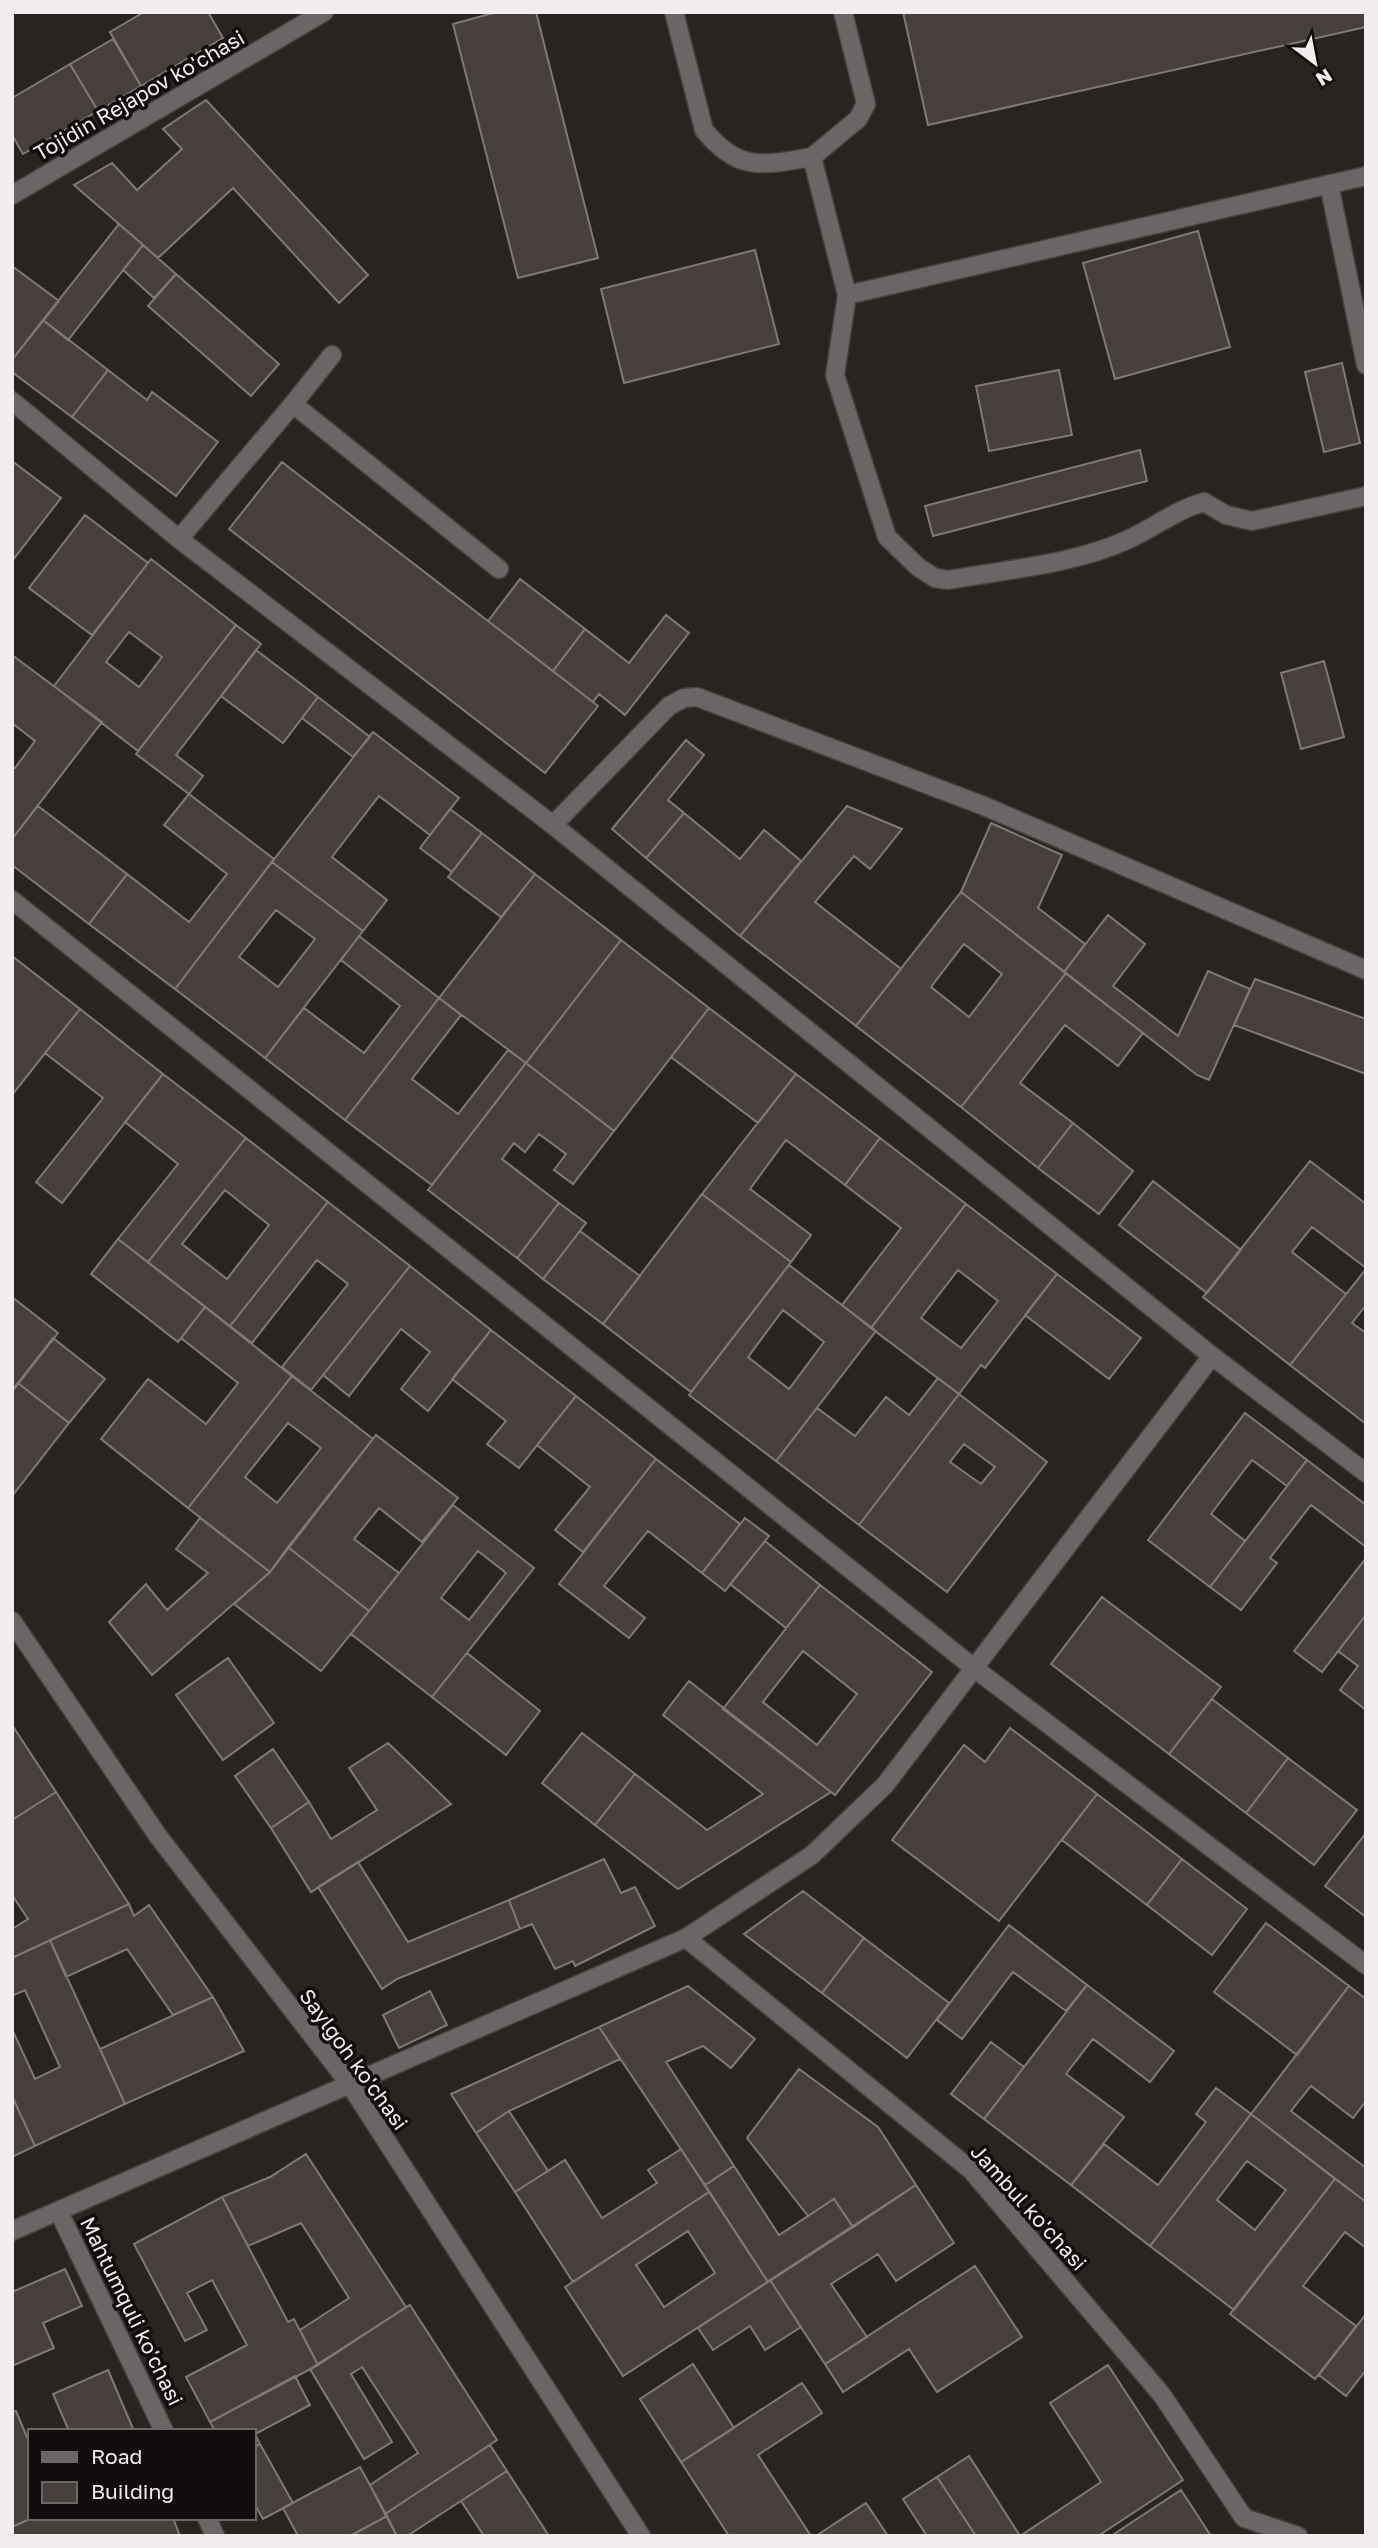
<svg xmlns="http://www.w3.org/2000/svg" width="1378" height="2548" font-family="'Golos Text',sans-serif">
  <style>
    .building { fill: #463f3e; stroke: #817978; stroke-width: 2; fill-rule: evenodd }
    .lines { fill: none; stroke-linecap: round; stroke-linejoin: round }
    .service-casing { stroke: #453f3e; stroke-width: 21 }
    .minor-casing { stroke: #453f3e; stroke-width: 21 }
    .tertiary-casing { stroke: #453f3e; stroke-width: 21 }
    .service { stroke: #6a6666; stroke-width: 18 }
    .minor { stroke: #6a6666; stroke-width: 18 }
    .tertiary { stroke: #6a6666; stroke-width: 18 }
    .labels { text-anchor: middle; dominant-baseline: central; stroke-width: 7; stroke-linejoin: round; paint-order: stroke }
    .street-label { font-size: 21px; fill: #f2eeed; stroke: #100d0c }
  </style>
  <rect width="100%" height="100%" fill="#292322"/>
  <path class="building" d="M144 12H208L223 38 141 86 110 32Z
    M497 12H536L598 258 518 278 453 24Z
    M903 12H1366V27L928 125Z
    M113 39 141 86 98 111 70 64Z
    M70 64 98 111 23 154 12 135V98Z
    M206 100 368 275 339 303 233 188 158 258 74 185 112 163 137 190 182 149 163 129Z
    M119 224 143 245 68 340 43 320Z
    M1198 231 1230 347 1115 379 1083 263Z
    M143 245 176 274 154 298 123 270Z
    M755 250 779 344 624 383 601 289Z
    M12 266 59 301 12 360Z
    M176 274 279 364 251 396 148 306Z
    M43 320 108 370 72 417 12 372V360Z
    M1342 363 1360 443 1324 452 1305 372Z
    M108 370 147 400 152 392 218 442 176 496 72 417Z
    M1059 370 1072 435 989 451 976 386Z
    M1140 450 1147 481 933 536 925 506Z
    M12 461 61 498 12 561Z
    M282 462 598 706 545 773 229 529Z
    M85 515 148 563 92 635 29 588Z
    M151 559 236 625 138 751 54 686ZM129 632 162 657 139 687 106 662Z
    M520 579 585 629 553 671 488 621Z
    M666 615 689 633 625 715 599 694 593 702 553 671 585 629 629 663Z
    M236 625 261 644 176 755 203 776 189 794 136 754Z
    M256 650 318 697 283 743 221 696Z
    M12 655 102 722 12 839V767L15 768 35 741 12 723Z
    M1324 661 1344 737 1301 749 1281 673Z
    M318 697 370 737 353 757 302 718Z
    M373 732 459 798 430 835 379 796 332 857 387 900 363 931 272 862Z
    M686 740 704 755 668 800 684 813 646 858 612 829Z
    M189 794 274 859 175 989 89 924 127 874 189 922 227 874 164 825Z
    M38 806 127 874 89 924 12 865V839Z
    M847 806 902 829 870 869 854 856 815 902 901 969 856 1026 740 936Z
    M450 809 482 833 452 872 420 848Z
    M684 813 740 859 764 830 801 861 740 936 646 858Z
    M991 823 1062 855 1038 908 1085 944 1064 972 961 892Z
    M482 833 535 874 501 917 448 877Z
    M272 862 363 931 265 1058 175 989ZM276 910 315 939 278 987 239 957Z
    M535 874 621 940 526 1063 439 998Z
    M961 892 1066 973 961 1107 856 1026ZM964 944 1002 974 969 1017 931 987Z
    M1108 915 1145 944 1113 986 1178 1036 1208 971 1250 989 1209 1080 1197 1075 1064 972Z
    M359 936 439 998 345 1120 265 1058 304 1008 364 1053 400 1006 341 960Z
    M621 940 709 1008 614 1131 526 1063Z
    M12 956 80 1009 12 1095Z
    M1066 973 1143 1033 1118 1066 1065 1025 1020 1083 1073 1123 1038 1168 961 1107Z
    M1255 979 1366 1019V1074L1234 1025Z
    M439 998 461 1015 412 1079 458 1114 508 1050 526 1063 432 1185 345 1120Z
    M709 1008 796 1074 758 1123 671 1057Z
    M80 1009 163 1074 62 1203 36 1182 103 1098 45 1053Z
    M526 1063 614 1131 573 1184 554 1170 566 1154 539 1134 525 1152 514 1143 502 1159 559 1203 517 1258 428 1190Z
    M163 1074 246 1138 148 1262 118 1239 178 1164 125 1122Z
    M796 1074 880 1138 845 1185 786 1140 750 1189 811 1235 791 1262 702 1194Z
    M1073 1123 1133 1171 1099 1214 1038 1168Z
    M246 1138 328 1202 230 1326 148 1262ZM225 1190 269 1225 227 1279 182 1244Z
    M880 1138 966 1204 871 1328 842 1305 901 1228 845 1185Z
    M1310 1161 1366 1204V1268L1312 1227 1292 1252 1346 1294 1290 1365 1203 1297Z
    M1153 1181 1241 1250 1207 1293 1119 1225Z
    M702 1194 791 1262 691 1392 603 1324Z
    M328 1202 410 1266 311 1390 282 1367 348 1284 317 1260 252 1343 230 1326Z
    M559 1203 586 1223 543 1279 517 1258Z
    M966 1204 1057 1274 985 1368 981 1365 959 1394 871 1328ZM958 1270 998 1301 961 1348 921 1318Z
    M580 1231 640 1276 603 1324 543 1279Z
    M118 1239 205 1307 178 1342 91 1274Z
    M789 1265 876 1331 776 1461 689 1395ZM783 1310 824 1342 789 1389 748 1357Z
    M410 1266 491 1330 428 1411 401 1389 430 1352 401 1329 349 1396 323 1375Z
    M1366 1269V1305L1352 1323 1366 1333V1424L1290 1365Z
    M1057 1274 1141 1338 1109 1379 1025 1315Z
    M12 1297 58 1333 14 1389 12 1387Z
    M205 1307 292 1376 188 1508 101 1439 148 1379 206 1424 238 1383 181 1338Z
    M491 1330 576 1396 519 1468 487 1444 506 1421 452 1379Z
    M53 1338 105 1379 69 1423 18 1383Z
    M292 1376 373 1439 270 1572 188 1508ZM288 1423 321 1448 277 1503 245 1477Z
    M938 1378 959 1394 859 1525 776 1461 817 1408 855 1436 886 1397 909 1415Z
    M18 1383 69 1423 12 1496V1390Z
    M959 1394 1047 1462 947 1592 859 1525ZM964 1444 995 1467 981 1484 950 1462Z
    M576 1396 656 1459 583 1552 555 1530 590 1487 537 1445Z
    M1245 1413 1307 1460 1287 1486 1252 1460 1211 1514 1245 1541 1210 1587 1148 1540Z
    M376 1435 458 1498 422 1542 379 1508 354 1539 399 1573 369 1611 288 1547Z
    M656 1459 740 1524 702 1573 648 1531 604 1586 645 1618 629 1638 559 1584Z
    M1307 1460 1366 1505V1547L1311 1505 1270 1558 1277 1563 1241 1610 1210 1587Z
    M453 1505 534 1568 432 1697 351 1634ZM478 1551 506 1573 469 1620 441 1598Z
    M200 1518 270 1572 152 1675 109 1622 146 1584 167 1610 208 1573 176 1549Z
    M745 1518 769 1536 725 1591 702 1573Z
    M765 1541 820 1585 786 1628 730 1584Z
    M288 1547 369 1611 321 1671 234 1604 270 1572Z
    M1366 1558V1615L1322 1672 1294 1651Z
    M820 1585 932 1672 835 1795 723 1709ZM803 1651 857 1694 817 1745 763 1702Z
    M1102 1597 1221 1687 1169 1754 1051 1664Z
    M1366 1615V1710L1340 1690 1358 1666 1338 1651Z
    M467 1653 540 1711 506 1755 432 1697Z
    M228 1658 274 1723 223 1760 176 1695Z
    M689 1681 831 1792 678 1889 595 1825 635 1774 707 1830 763 1794 663 1715Z
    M1212 1699 1288 1758 1246 1813 1169 1754Z
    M12 1725 56 1792 12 1820Z
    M1010 1728 1097 1794 999 1921 892 1840 964 1745 985 1762Z
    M582 1733 635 1774 595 1825 542 1783Z
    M388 1743 451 1804 311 1892 271 1828 309 1802 331 1839 377 1810 349 1768Z
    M273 1749 309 1802 271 1828 235 1776Z
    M1288 1758 1357 1810 1314 1865 1246 1813Z
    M56 1792 129 1904 12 1958V1929L28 1919 12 1895V1820Z
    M1097 1794 1182 1859 1147 1905 1062 1840Z
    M1366 1833V1917L1325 1886Z
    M604 1859 621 1893 635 1887 655 1926 575 1966 573 1961 555 1969 532 1924 520 1929 509 1900Z
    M1182 1859 1247 1909 1212 1955 1147 1905Z
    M358 1862 408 1942 509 1900 520 1929 397 1979 382 1989 318 1887Z
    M803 1891 864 1938 822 1993 744 1934Z
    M129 1904 134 1916 149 1905 213 1997 173 2015 127 1949 66 1977 50 1940Z
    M1266 1923 1349 1986 1297 2055 1214 1992Z
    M1009 1925 1087 1985 1066 2011 1013 1972 962 2039 937 2020Z
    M864 1938 949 2003 907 2058 822 1993Z
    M50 1940 125 2104 35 2146 12 2096V2029L35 2079 60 2067 25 1990 12 1996V1958Z
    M1087 1985 1174 2051 1150 2082 1093 2039 1066 2074 1124 2117 1071 2185 984 2119Z
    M688 1986 755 2039 731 2068 703 2046 666 2062 734 2166 705 2185 599 2027Z
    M1349 1986 1366 1999V2101L1353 2118 1311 2086 1291 2111 1366 2168V2202L1251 2114Z
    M430 1991 447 2025 399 2048 383 2015Z
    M213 1997 244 2051 125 2104 100 2049Z
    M599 2027 620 2059 509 2111 476 2133 451 2094Z
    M991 2042 1024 2067 984 2119 951 2094Z
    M799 2069 878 2127 916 2185 853 2227 834 2199 808 2216 747 2138Z
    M1216 2088 1251 2114 1150 2246 1071 2185 1104 2144 1158 2185 1206 2122 1196 2114Z
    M12 2096 35 2146 12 2157Z
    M509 2111 548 2171 515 2192 476 2133Z
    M1251 2114 1335 2179 1234 2310 1150 2246ZM1247 2161 1286 2190 1255 2230 1217 2200Z
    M681 2149 709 2192 573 2282 515 2192 565 2160 602 2218 657 2183 648 2170Z
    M306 2154 406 2307 318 2365 300 2330 349 2298 301 2223 248 2246 222 2197 270 2177Z
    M734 2166 779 2235 834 2199 853 2227 768 2282 705 2185Z
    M1335 2179 1366 2202V2248L1345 2232 1303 2286 1356 2326 1315 2379 1230 2314Z
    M916 2185 954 2243 896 2281 878 2254 831 2284 867 2337 825 2364 770 2280Z
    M709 2192 768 2282 623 2376 565 2287ZM688 2231 715 2273 664 2307 636 2265Z
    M222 2197 288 2322 294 2319 318 2365 210 2422 186 2377 247 2345 212 2280 187 2293 207 2330 185 2341 134 2244Z
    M975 2266 1022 2337 937 2392 909 2349 843 2392 825 2364Z
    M65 2269 82 2306 43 2323 54 2348 12 2366V2292Z
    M770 2280 801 2327 765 2350 750 2326 713 2350 698 2328Z
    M410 2305 497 2440 385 2514 370 2485 418 2453 362 2367 351 2374 392 2442 364 2459 310 2369Z
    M1366 2314V2370L1346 2396 1319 2375Z
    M693 2364 734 2428 681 2462 640 2399Z
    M1108 2365 1183 2480 1098 2536H976L937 2477 969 2456 1020 2536 1101 2482 1050 2403Z
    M108 2370 134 2431H69L53 2394Z
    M295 2376 310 2405 255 2434 260 2444 254 2447V2431H215L210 2422Z
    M802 2383 822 2413 758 2455 811 2536H729L681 2462Z
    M16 2411 30 2444 32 2518 12 2527V2412Z
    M260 2444 293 2503 263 2519 254 2503V2447Z
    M490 2445 507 2471 407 2536H397L385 2514Z
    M360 2467 387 2516 350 2536H298L283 2508Z
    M507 2471 549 2536H484L461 2501Z
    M937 2477 976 2536H927L903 2499Z
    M1181 2490 1211 2536H1115L1114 2534Z
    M866 2503 888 2536H816Z
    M387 2516 397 2536H350Z
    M32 2518H173L180 2536H12V2527Z"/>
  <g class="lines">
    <g class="service-casing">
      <path id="service" d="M674 12 704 130C739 173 763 165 812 157L847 295 1366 176
        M812 157 858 119 866 104 843 12
        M1329 184 1366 365
        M847 295 835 375 887 537 918 567 935 578 948 580C1008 569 1071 565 1127 540 1154 528 1175 510 1204 502L1226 515 1252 521 1366 496
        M293 404 332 355
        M179 539 293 404 499 569"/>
    </g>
    <g class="minor-casing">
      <path id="minor" d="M12 401 179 539 553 825 1212 1356 1366 1473
        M553 825 669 706 684 698 697 697 984 806 1366 970
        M12 900 974 1668 1366 1965
        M12 1621 158 1836 349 2083 641 2536
        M686 1938 971 2170 1162 2395 1244 2518 1298 2536
        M59 2212 164 2431
        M12 2231 686 1938 812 1855 885 1785 1212 1356
        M207 2518 215 2536"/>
    </g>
    <g class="tertiary-casing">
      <path id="tertiary" d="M12 195 324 12"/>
    </g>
    <use href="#service" class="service"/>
    <use href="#minor" class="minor"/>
    <use href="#tertiary" class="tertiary"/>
  </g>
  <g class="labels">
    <g class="street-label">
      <text transform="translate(139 95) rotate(-30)">Tojidin Rejapov ko'chasi</text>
      <text transform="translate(354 2059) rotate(54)">Saylgoh ko'chasi</text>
      <text transform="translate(1029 2207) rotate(48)">Jambul ko'chasi</text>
      <text transform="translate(132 2311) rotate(64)">Mahtumquli ko'chasi</text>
    </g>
  </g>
  <rect width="1378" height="2548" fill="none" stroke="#f2eeed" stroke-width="28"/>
  <rect x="28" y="2429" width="228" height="91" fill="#100d0c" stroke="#6a6766" stroke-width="2"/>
  <rect x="42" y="2452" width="35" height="10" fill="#6a6666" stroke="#6a6766" stroke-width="2"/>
  <text x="91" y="2464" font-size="21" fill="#f2eeed">Road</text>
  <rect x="42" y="2482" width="35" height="21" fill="#463f3e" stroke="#6a6766" stroke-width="2"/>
  <text x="91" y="2499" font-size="21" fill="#f2eeed">Building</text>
  <g transform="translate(1315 63) rotate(148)" stroke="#100d0c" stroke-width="5" paint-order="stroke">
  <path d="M0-5L12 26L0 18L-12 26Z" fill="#f2eeed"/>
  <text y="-10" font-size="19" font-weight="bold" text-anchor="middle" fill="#f2eeed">N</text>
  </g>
</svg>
